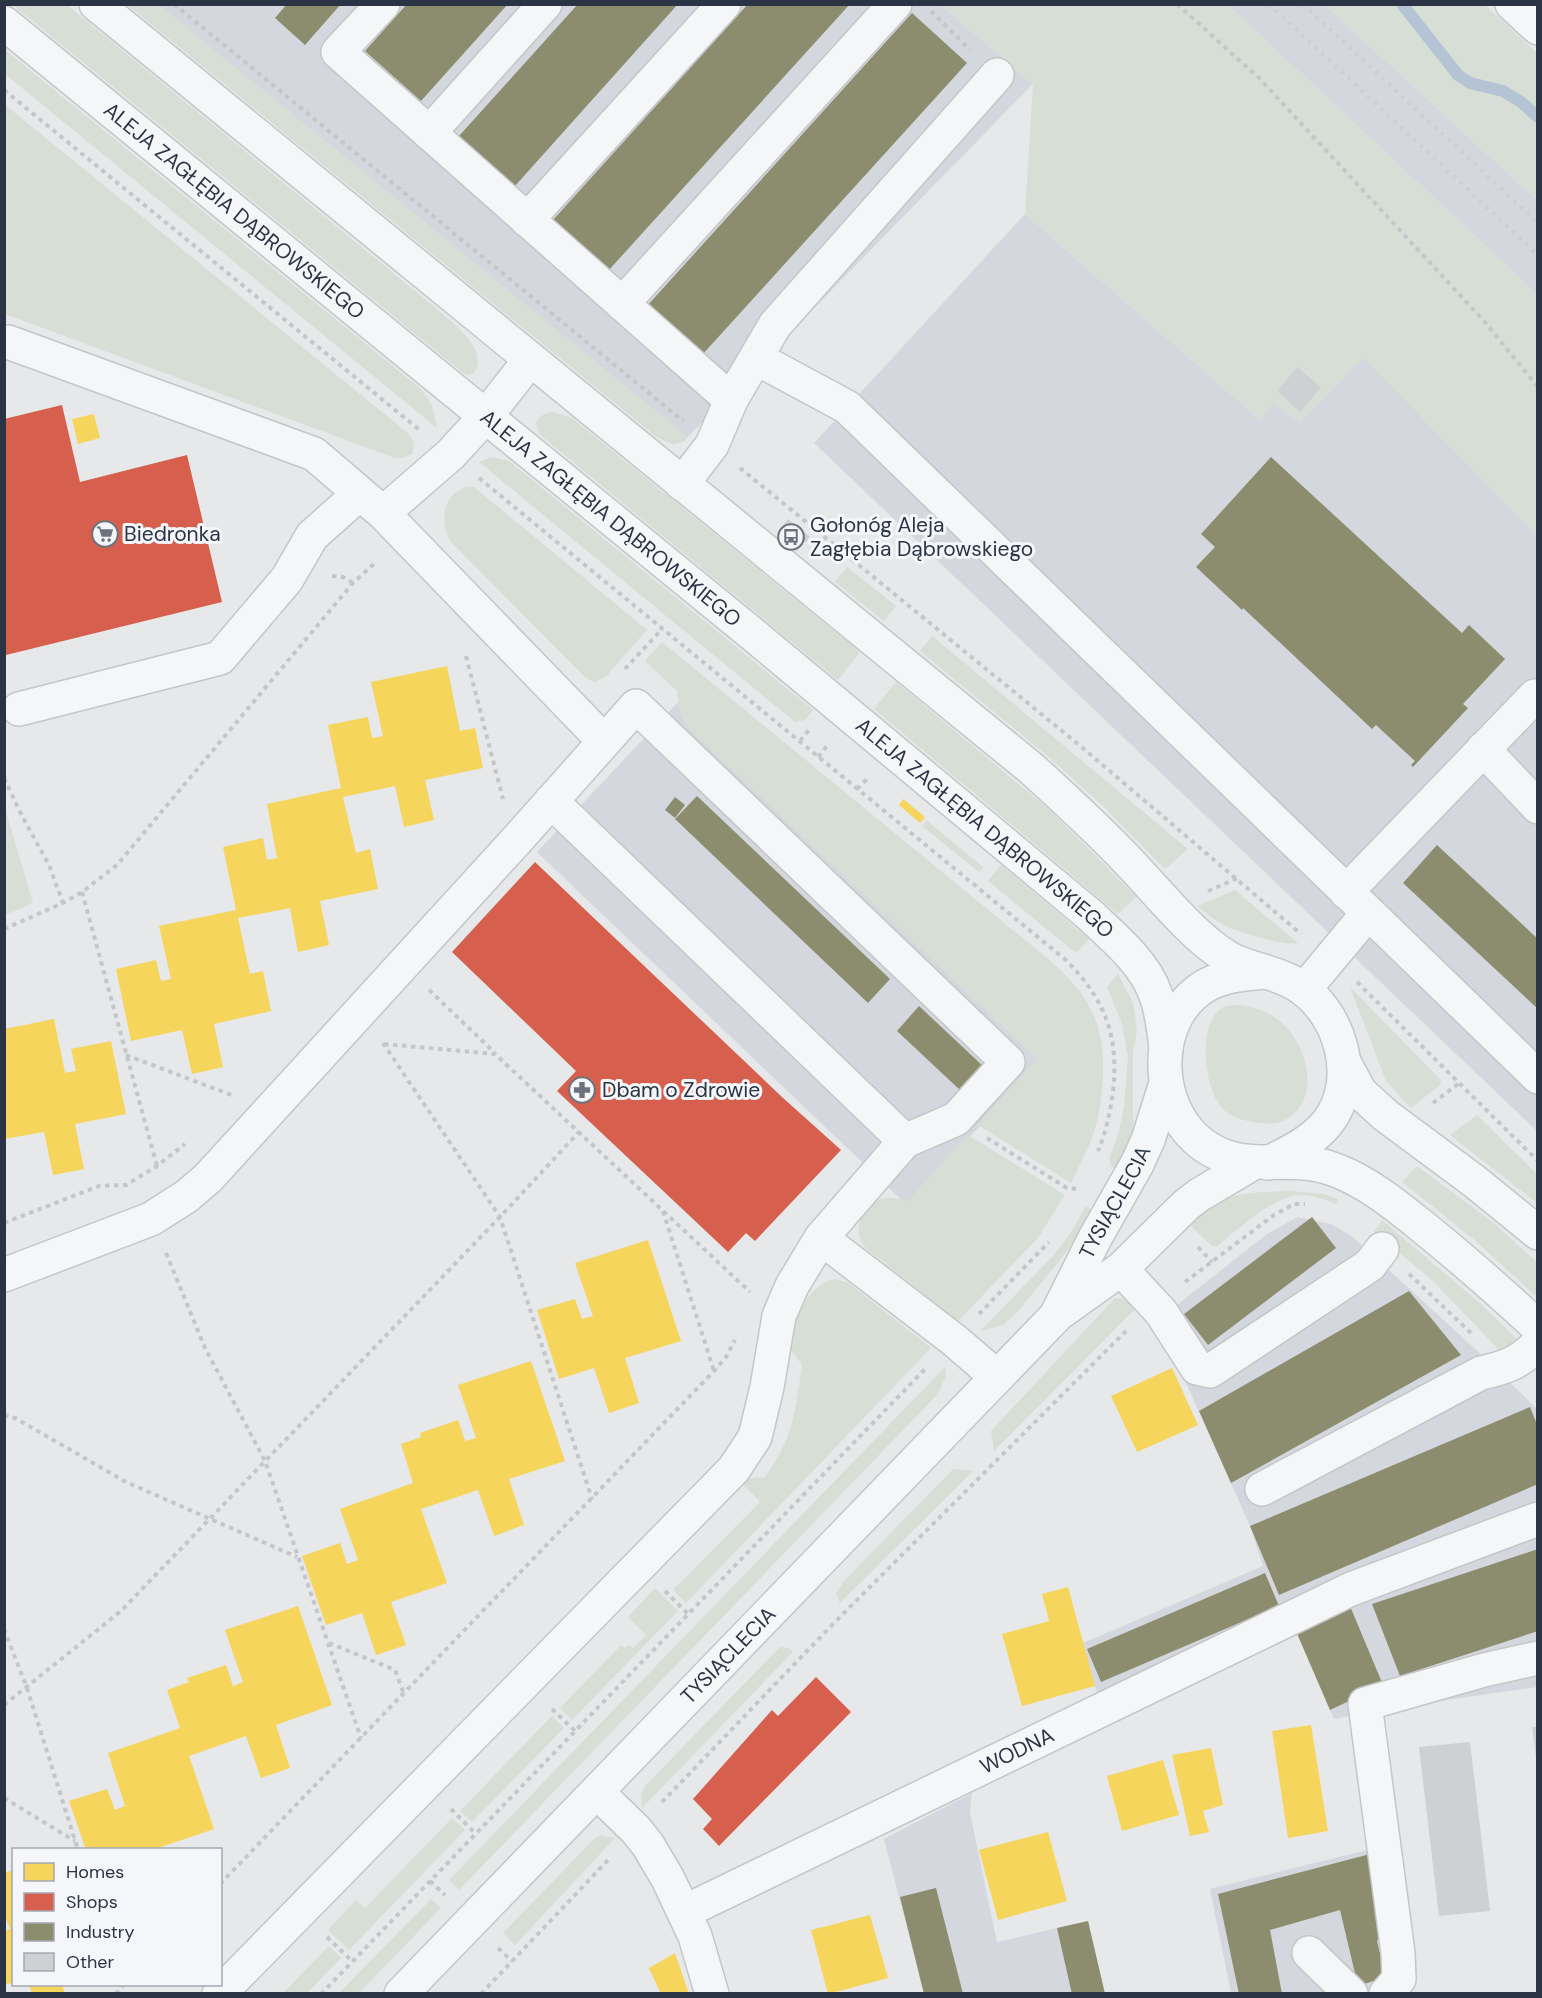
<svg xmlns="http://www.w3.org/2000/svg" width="1542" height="1998" font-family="'DM Sans',sans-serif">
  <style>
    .built { fill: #d4d7dd }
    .green { fill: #d6ded6 }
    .homes { fill: #f6d55c }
    .shops { fill: #d6604d }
    .industry { fill: #8c8c6e }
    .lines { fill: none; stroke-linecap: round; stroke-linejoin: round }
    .stream { stroke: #b4c4d5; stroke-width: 12 }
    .building { fill: #ced0d3 }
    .minor-casing { stroke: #c4c6c8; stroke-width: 36 }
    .path { stroke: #c5c6ca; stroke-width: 4; stroke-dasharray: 4.5 4.5; stroke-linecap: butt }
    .minor { stroke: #f5f6f7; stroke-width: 33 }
    .rail { stroke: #cecfd2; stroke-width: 4.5; stroke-dasharray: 3 6; stroke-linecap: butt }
    .labels { text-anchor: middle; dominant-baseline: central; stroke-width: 6; stroke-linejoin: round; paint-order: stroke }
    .street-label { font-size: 21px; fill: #2b3445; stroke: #f4f6f9 }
    .poi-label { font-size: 21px; fill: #2b3445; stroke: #f4f6f9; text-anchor: start }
  </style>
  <rect width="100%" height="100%" fill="#e6e8ea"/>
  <path class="built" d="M128 5H941L1033 84 684 441 673 444 657 437Z
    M1228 5H1325L1537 200V294Z
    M1025 214 1260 420 1273 402 1300 423 1363 357 1537 535V1131L814 443Z
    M680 700 1052 1050 906 1204 537 852Z
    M1298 1217 1331 1224 1353 1237 1486 1359 1537 1409V1687L1371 1711 1334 1719 1288 1610 1097 1693 1083 1643 1263 1566 1250 1526 1158 1320 1267 1234Z
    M972 1793 970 1813 997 1942 1088 1921 1105 1993H924L884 1839Z
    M1391 1844 1412 1993H1231L1210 1889Z"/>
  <path class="green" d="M13 5H67L437 309C452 323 490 349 474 373L468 375 462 372Z
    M128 5H159L688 437C678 448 668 443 657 437Z
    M941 5H1228L1537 294V535L1363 358 1300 423 1273 402 1260 420 1025 214 1033 84Z
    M1325 5H1485L1537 53V200Z
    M4 49 421 389 432 405 437 428 5 74Z
    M4 104 409 434 414 443 412 454 403 458H395L5 314Z
    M553 412 572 418 860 652 838 680 539 434 536 423C540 415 545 413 553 412Z
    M491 457 509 461 813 710 805 720 795 722 479 462Z
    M467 487H474L647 630 608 674 609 675 595 682 586 678 451 542C439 522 442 494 467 487Z
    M847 567 896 606 884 621 835 582Z
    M932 636 1188 849 1165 869 1103 806 1049 757 920 651Z
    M662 642 1047 958C1091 995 1108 1029 1102 1087 1101 1105 1097 1124 1091 1141 1085 1155 1078 1169 1071 1183L978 1125 1037 1059 687 727 680 713 677 691 645 661Z
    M896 682 1052 812 1136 897 1118 914 874 709Z
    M5 808 33 903 5 915H4Z
    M926 820 983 867 979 872 922 826Z
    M1001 865 1089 939 1076 953 988 881Z
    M1235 890 1298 943C1286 945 1276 941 1265 939 1236 931 1220 926 1197 906Z
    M1118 974 1133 1003 1137 1031 1133 1052V1125L1131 1139 1118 1171 1111 1166 1109 1158 1118 1135 1124 1107 1128 1056 1122 1024 1107 987Z
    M1350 987 1441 1080 1440 1085 1411 1108 1386 1081Z
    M1240 1005C1253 1007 1267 1011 1278 1020 1309 1042 1324 1106 1280 1122 1271 1125 1262 1123 1253 1122 1242 1120 1231 1117 1224 1110 1204 1091 1196 1024 1222 1008 1227 1005 1234 1005 1240 1005Z
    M1477 1115 1537 1174V1203L1450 1135Z
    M968 1135 1065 1195 1038 1238 958 1321 867 1249C851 1234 860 1208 878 1200 888 1196 898 1198 907 1202Z
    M1417 1166 1491 1221 1537 1262V1297L1471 1237 1402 1182Z
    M1292 1191 1323 1194 1338 1199 1336 1204C1324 1199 1312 1195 1300 1195 1273 1196 1238 1230 1217 1246H1212L1188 1223C1197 1216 1206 1208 1216 1203 1239 1191 1267 1192 1292 1191Z
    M1086 1206 1094 1211 1065 1254 1019 1310 1003 1325 980 1331 1053 1256 1071 1232Z
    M1382 1220 1483 1306 1516 1338 1501 1352 1432 1280 1374 1232Z
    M834 1279 847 1282 931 1348 686 1603 673 1590 760 1502 739 1480 765 1477C794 1437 795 1412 802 1365L788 1346C795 1321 806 1286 834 1279Z
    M1115 1298 1132 1299 1141 1303 994 1451 991 1431Z
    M945 1367 946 1377 937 1395 459 1890 449 1880Z
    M953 1469 973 1471 840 1603 836 1594 844 1581Z
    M655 1588 678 1611 572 1720 560 1708 621 1645 625 1648 629 1645 633 1648 646 1635 628 1617Z
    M780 1647 788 1648 793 1652 642 1808 641 1795 645 1786Z
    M552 1716 564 1728 472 1822 460 1811Z
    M452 1818 465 1830 349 1950 328 1930 356 1900 365 1908Z
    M600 1835 615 1838 515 1945 503 1933 595 1838Z
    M431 1899 441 1908 359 1993H339Z
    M329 1946 341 1958 307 1993H283Z"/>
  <path class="homes" d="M94 414 100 438 78 444 72 419Z
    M447 666 460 731 475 728 483 768 425 780 434 820 404 827 395 786 343 797 356 853 370 849 378 889 320 901 329 945 298 952 290 908 238 918 250 974 263 971 271 1011 214 1024 223 1067 192 1074 182 1030 131 1041 116 969 156 960 161 981 171 979 159 926 236 910 223 847 263 838 267 860 277 858 267 804 341 788 328 725 368 717 372 738 383 736 371 682Z
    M903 799 925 817 920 823 899 805Z
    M54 1019 65 1073 76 1071 71 1049 111 1041 126 1114 75 1124 84 1169 53 1175 44 1132 4 1139V1029Z
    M648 1240 681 1341 625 1358 639 1403 609 1413 594 1368 559 1379 537 1310 575 1299 582 1319 593 1316 575 1263Z
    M531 1361 565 1461 509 1479 524 1525 494 1536 478 1490 421 1509 447 1583 391 1602 406 1645 376 1655 362 1613 326 1625 302 1556 340 1543 347 1564 358 1560 340 1509 413 1483 401 1444 421 1437 420 1433 458 1420 465 1441 476 1438 458 1385Z
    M1172 1368 1198 1425 1137 1452 1111 1396Z
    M1068 1587 1095 1686 1022 1706 1002 1634 1049 1621 1042 1594Z
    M298 1606 332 1705 276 1725 290 1768 261 1778 246 1736 189 1756 214 1829 158 1848 159 1850H86L69 1801 107 1789 115 1810 125 1806 108 1753 180 1728 167 1690 189 1682 187 1678 226 1665 233 1686 243 1682 225 1630Z
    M1311 1725 1328 1831 1288 1838 1272 1731Z
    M1211 1748 1223 1805 1203 1811 1209 1832 1190 1836 1172 1755Z
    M1163 1760 1179 1815 1122 1831 1107 1776Z
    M1048 1832 1067 1901 998 1920 979 1850Z
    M14 1870V1982L4 1985V1931L10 1929 4 1914V1873Z
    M870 1915 888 1978 828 1994 811 1930Z
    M675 1953 689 1994H656L660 1992 649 1968Z
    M29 1984H62L65 1994H32Z"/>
  <path class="shops" d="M62 405 80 482 187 455 222 602 6 655 4 419Z
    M535 862 782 1097 841 1150 755 1241 746 1233 728 1252 557 1091 576 1071 452 952Z
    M816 1677 851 1712 719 1846 703 1829 712 1819 693 1799 772 1710 778 1716Z"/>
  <path class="industry" d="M287 4H341L305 45 275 18Z
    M407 4H508L421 101 365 51Z
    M578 4H678L515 186 459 136Z
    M748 4H850L608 271 553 220Z
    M912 13 967 63 702 355 647 306Z
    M1271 457 1462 633 1469 625 1505 659 1463 704 1468 708 1413 767 1411 765 1415 761 1376 725 1372 729 1243 608 1242 610 1196 567 1215 547 1201 534Z
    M697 796 890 979 868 1003 675 819Z
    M675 797 685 805 675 818 665 810Z
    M1437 845 1538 939V1009L1403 883Z
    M919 1006 984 1067 961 1091 897 1031Z
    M1312 1217 1336 1248 1208 1345 1184 1314Z
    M1409 1291 1461 1355 1231 1483 1199 1411Z
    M1530 1407 1536 1422 1538 1421V1484L1279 1595 1250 1526Z
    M1538 1549V1631L1400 1676 1372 1604Z
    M1265 1573 1279 1606 1101 1682 1087 1649Z
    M1350 1606 1383 1685 1330 1710 1295 1629Z
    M1374 1853 1379 1891 1372 1893 1381 1937 1377 1941 1386 1977 1358 1986 1340 1910 1270 1930 1282 1994H1239L1218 1894Z
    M936 1888 963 1994H924L900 1897Z
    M1088 1921 1105 1994H1072L1057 1928Z"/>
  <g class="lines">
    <path class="stream" d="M1402 4 1458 75 1470 83 1503 91 1521 102 1538 117"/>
  </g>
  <path class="building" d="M1298 367 1321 388 1300 412 1277 391Z
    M788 519 810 537 805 543 783 526Z
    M1532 1727H1538V1757H1536Z
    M1470 1742 1490 1911 1439 1916 1419 1747Z"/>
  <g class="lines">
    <g class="minor-casing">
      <g id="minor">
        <path d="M96 4 1032 769C1065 799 1098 829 1128 861 1151 885 1173 912 1197 934 1207 943 1218 952 1230 959 1250 969 1274 972 1294 983 1340 1009 1361 1079 1328 1122 1312 1142 1290 1152 1268 1163"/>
        <path d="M383 4 338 52 731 400"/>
        <path d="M1512 4 1538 28"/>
        <path id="s1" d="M4 23 756 637 1090 915C1113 937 1144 962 1155 993 1162 1010 1164 1030 1166 1048"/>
        <path d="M429 133 545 4"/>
        <path d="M527 220 724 4"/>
        <path d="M622 304 895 4"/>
        <path d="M8 342 314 454 383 513 604 741"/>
        <path d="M756 358 847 407 1538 1077"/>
        <path d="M682 484 712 445 731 400 775 325 997 75"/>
        <path d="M383 513 450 455 486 416 530 360"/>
        <path d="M19 709 220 658 287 579 312 536 359 494"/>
        <path d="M1483 749 1538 807"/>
        <path d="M551 801 905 1141"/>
        <path d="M1346 892 1535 696"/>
        <path d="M1264 972C1241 974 1218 976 1199 990 1153 1024 1155 1102 1196 1139 1240 1179 1290 1150 1338 1171 1368 1183 1393 1203 1418 1223 1459 1256 1499 1291 1538 1327"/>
        <path d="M1304 990 1368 913"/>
        <path d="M1344 1062 1360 1092 1385 1115 1474 1181 1538 1233"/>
        <path d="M821 1238 954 1340 997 1377"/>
        <path d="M1121 1269 1161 1312 1197 1368 1210 1371 1370 1265 1382 1249"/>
        <path d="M4 1275 151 1219 187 1196 208 1178 515 842 636 706 1008 1062 956 1119 905 1141 821 1238 792 1286 779 1316 767 1387 755 1437 734 1469 219 1994"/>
        <path id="s2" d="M1057 1314 1095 1238 1137 1164 1148 1140 1166 1083"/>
        <path d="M1262 1489 1481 1373C1508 1367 1518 1363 1538 1344"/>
        <path d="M597 1792 636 1830 648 1845 668 1879 695 1936 712 1994"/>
        <path id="s3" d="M684 1912 1351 1589 1538 1519"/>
        <path d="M1309 1953 1351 1994"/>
        <path id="s4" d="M401 1994 1058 1314 1121 1269 1186 1205 1199 1195 1253 1163"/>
        <path d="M1386 1994 1399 1979 1398 1953 1365 1704 1484 1670 1538 1658"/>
      </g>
    </g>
    <path class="path" d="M174 4 683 421
      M1177 4 1259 78 1484 321 1538 387
      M931 11 970 50
      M4 90 422 432
      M740 468 1078 744 1301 934
      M479 478 1067 961C1106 1001 1119 1037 1113 1092 1110 1113 1106 1132 1098 1151
      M332 576 343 577 353 583
      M466 656 503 799
      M625 669 662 629
      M800 741 809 730
      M818 757 827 746
      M4 778 22 816 49 865 63 903
      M857 789 867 779
      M1208 891 1238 878
      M82 892 157 1166
      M4 929 63 903 82 892 117 865 353 583 376 562
      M1357 982 1538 1161
      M429 990 495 1053
      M383 1043 500 1217 592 1499
      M384 1044 495 1054 750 1292
      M126 1055 234 1096
      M1433 1103 1458 1084
      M987 1138 1067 1188 1079 1189
      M663 1211 714 1371
      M4 1223 99 1186 126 1185 157 1166 185 1144
      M1198 1247 1212 1262
      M166 1253 205 1348 265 1461 361 1738
      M1409 1274 1473 1335
      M1185 1282 1274 1215 1294 1204H1305
      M979 1314 1049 1242
      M4 1415 15 1418 126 1482 297 1557
      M665 1591 688 1614
      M4 1629 27 1688 78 1850
      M329 1643 395 1670 404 1694
      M4 1705 121 1611 500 1217 579 1132
      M552 1709 575 1731
      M4 1798 75 1841
      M662 1802 834 1623 1126 1331
      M451 1809 476 1834
      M430 1881 445 1895
      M220 1884 714 1371 726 1357 735 1340
      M327 1937 352 1961
      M498 1948 512 1961
      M116 1994 124 1984
      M321 1994 927 1367
      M481 1994 610 1858"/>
    <use href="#minor" class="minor"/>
    <path class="rail" d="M1269 4 1538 255
      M1303 4 1538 223"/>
  </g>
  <defs>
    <g id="supermarket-ring" transform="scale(1.35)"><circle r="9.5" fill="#f4f6f9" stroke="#6c737f" stroke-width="1.5"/><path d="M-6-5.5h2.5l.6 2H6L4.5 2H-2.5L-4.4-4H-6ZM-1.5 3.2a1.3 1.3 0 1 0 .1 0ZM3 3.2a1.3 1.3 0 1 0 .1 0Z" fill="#6c737f"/></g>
    <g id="bus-ring" transform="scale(1.35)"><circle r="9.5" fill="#f4f6f9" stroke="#6c737f" stroke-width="1.5"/><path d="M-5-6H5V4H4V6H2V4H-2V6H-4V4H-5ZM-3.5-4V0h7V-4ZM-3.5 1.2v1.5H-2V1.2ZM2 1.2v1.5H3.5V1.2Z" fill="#6c737f"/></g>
    <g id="pharmacy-ring" transform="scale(1.35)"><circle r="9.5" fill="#f4f6f9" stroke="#6c737f" stroke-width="1.5"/><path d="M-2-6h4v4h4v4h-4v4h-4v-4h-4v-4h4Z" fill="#6c737f"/></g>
  </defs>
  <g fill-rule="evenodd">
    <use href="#supermarket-ring" x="105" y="534"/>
    <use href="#bus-ring" x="791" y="537"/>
    <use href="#pharmacy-ring" x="582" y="1090"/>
  </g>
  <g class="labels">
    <g class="street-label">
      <text stroke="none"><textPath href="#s1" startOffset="297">ALEJA ZAGŁĘBIA DĄBROWSKIEGO</textPath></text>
      <text stroke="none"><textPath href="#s1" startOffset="783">ALEJA ZAGŁĘBIA DĄBROWSKIEGO</textPath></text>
      <text stroke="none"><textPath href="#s1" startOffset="1269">ALEJA ZAGŁĘBIA DĄBROWSKIEGO</textPath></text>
      <text stroke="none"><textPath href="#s2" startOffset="126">TYSIĄCLECIA</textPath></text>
      <text stroke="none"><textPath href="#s4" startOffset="471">TYSIĄCLECIA</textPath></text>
      <text stroke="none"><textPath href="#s3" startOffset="370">WODNA</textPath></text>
    </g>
    <g class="poi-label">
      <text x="810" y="525">Gołonóg Aleja<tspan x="810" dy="24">Zagłębia Dąbrowskiego</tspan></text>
      <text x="124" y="534">Biedronka</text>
      <text x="602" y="1090">Dbam o Zdrowie</text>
    </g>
  </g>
  <rect width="1542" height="1998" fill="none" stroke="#2b3445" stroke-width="12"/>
  <rect x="12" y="1848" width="210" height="138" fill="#f4f6f9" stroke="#a4a8b1" stroke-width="1.5"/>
  <rect x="24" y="1863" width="30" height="18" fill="#f6d55c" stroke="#a4a8b1" stroke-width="1.5"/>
  <text x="66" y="1878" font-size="18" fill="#2b3445">Homes</text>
  <rect x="24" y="1893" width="30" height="18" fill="#d6604d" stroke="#a4a8b1" stroke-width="1.5"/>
  <text x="66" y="1908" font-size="18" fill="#2b3445">Shops</text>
  <rect x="24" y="1923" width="30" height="18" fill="#8c8c6e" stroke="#a4a8b1" stroke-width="1.5"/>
  <text x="66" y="1938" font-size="18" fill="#2b3445">Industry</text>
  <rect x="24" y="1953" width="30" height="18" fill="#ced0d3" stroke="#a4a8b1" stroke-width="1.5"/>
  <text x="66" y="1968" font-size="18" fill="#2b3445">Other</text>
</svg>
